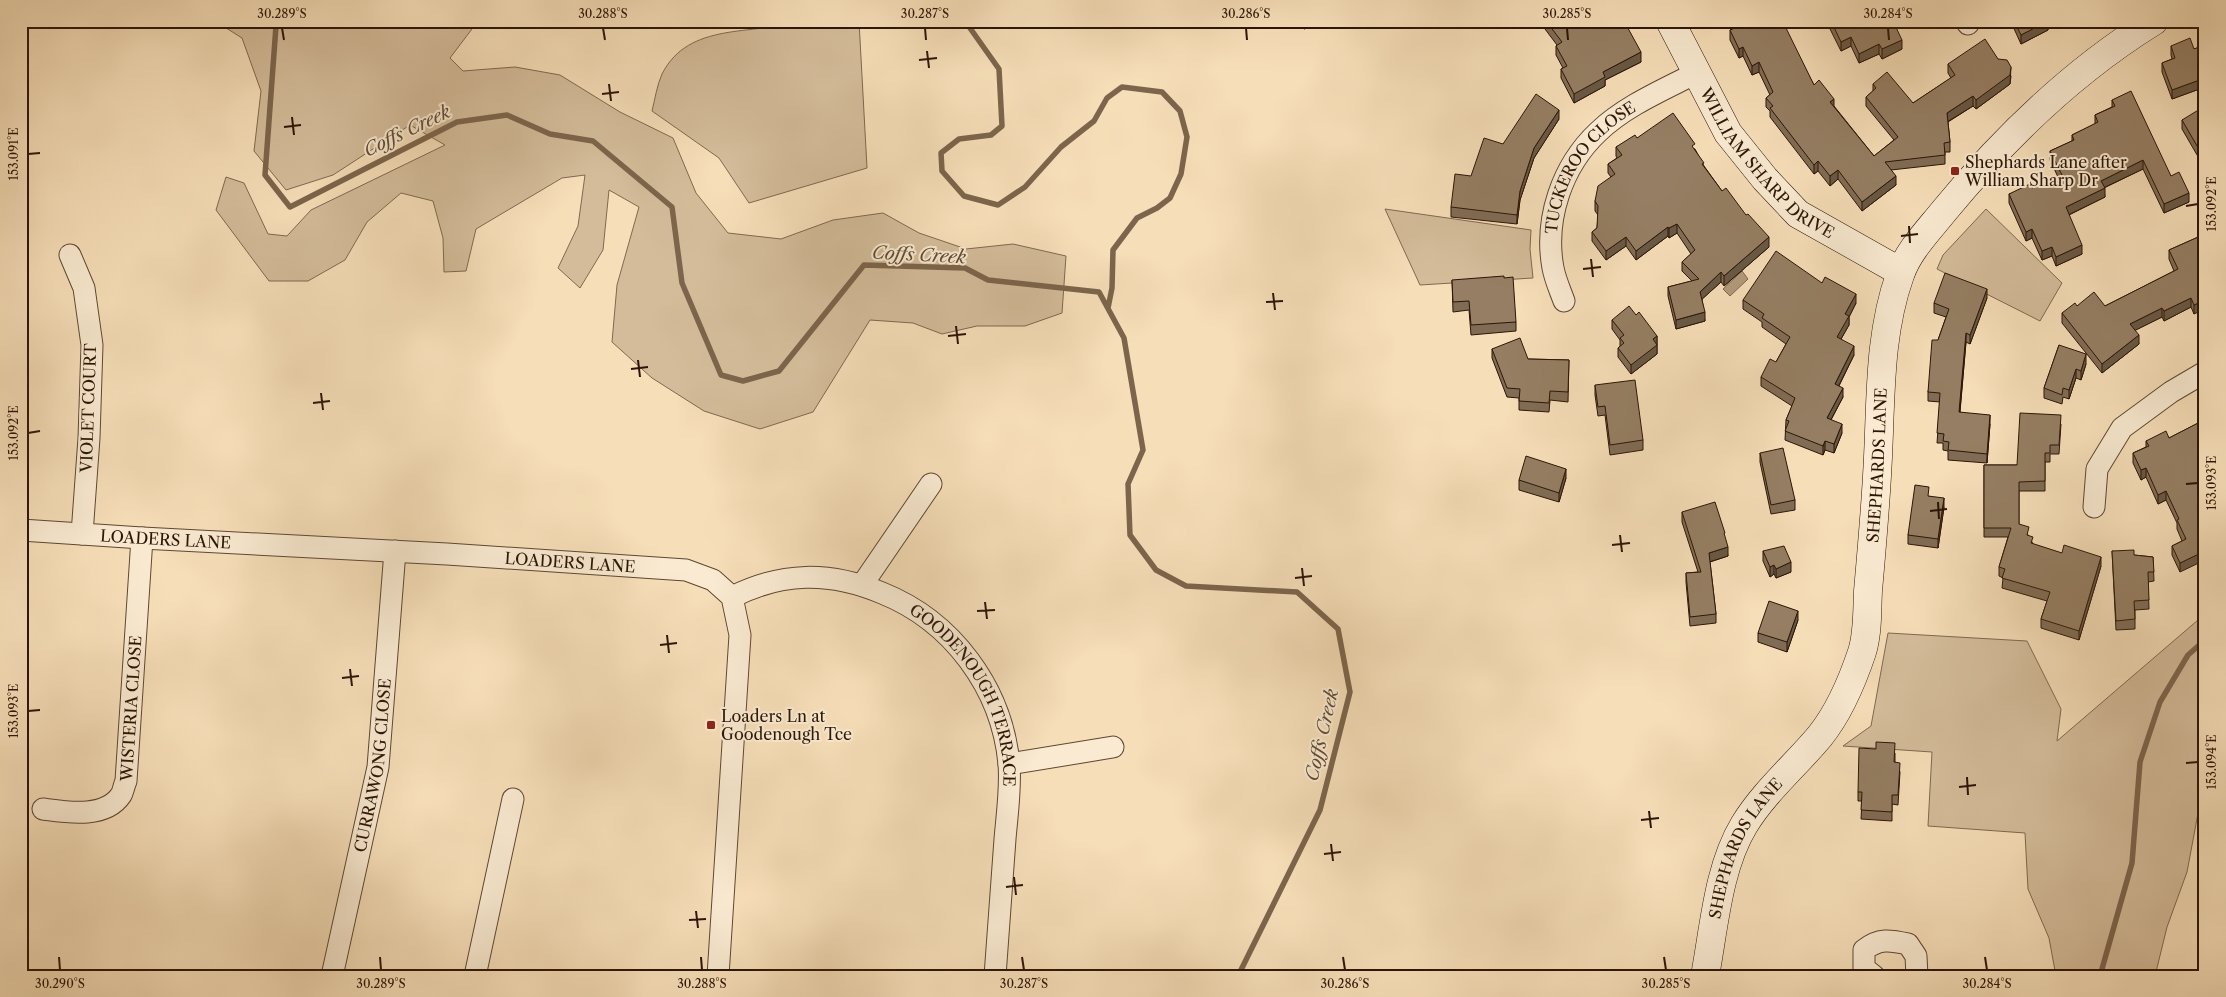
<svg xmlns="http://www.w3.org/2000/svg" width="2226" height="997" font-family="'Libre Caslon Text',serif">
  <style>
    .green { fill: #d4bc9a; stroke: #806850 }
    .water { fill: #b19a7b; stroke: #7c654c }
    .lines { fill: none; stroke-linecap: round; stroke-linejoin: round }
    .stream { stroke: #7c654c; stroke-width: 5.5 }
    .street-casing { stroke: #5e4732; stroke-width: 23 }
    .secondary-casing { stroke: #2c1506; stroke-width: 29 }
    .street { stroke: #f9ead1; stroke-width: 21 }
    .secondary { stroke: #f9ead1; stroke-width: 28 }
    .wall { fill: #806c55; stroke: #2c1506 }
    .shaded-wall { fill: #685845; stroke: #2c1506 }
    .building { fill: #957e63; stroke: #2c1506 }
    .ticks { fill: none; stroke: #2c1506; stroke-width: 2 }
    .poi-dot { fill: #8f2418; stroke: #f9ead1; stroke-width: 2 }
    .labels { text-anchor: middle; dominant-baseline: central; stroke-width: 4; stroke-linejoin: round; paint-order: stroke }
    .street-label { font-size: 16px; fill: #2c1506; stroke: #f9ead1 }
    .poi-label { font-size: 16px; fill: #2c1506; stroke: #f9ead1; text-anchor: start }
    .water-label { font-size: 18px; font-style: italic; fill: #614a35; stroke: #f9ead1 }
    .neatline { fill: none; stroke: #2c1506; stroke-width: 2 }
    .ticks-label { font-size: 12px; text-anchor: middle; fill: #2c1506 }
  </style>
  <rect width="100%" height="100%" fill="#f6deb8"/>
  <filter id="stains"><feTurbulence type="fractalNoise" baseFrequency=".004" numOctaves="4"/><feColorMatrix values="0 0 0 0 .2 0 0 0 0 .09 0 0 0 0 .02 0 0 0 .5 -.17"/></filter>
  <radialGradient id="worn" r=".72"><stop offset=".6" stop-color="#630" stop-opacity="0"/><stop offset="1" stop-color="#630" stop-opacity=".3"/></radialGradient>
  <path class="green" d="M215 21H478L450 58 463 71 515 67 560 75 620 112 673 138 696 193 728 233 781 239 833 220 883 213 919 233 966 249 1013 244 1066 256 1062 313 1025 326H977L942 334 913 323 870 320 813 412 760 429 704 411 652 378 612 342 617 285 639 207 609 190 603 250 580 288 558 268 578 226 585 175 562 178 476 229 466 271 444 272 443 238 433 201 401 193 367 222 345 260 308 281H269L216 210 226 177 244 183 268 234 287 236 311 210 445 145 410 125 333 175 286 190 254 151 261 91 242 38Z
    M799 21H859L867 168 749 203 719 158 652 111C655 99 657 85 662 74 689 21 753 36 799 21Z
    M1385 209 1531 230 1530 249 1533 278 1420 285Z
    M1986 209 2062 283 2040 321 1937 269 1943 255Z
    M2205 614V776L2187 872 2167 927 2155 976H2056L2049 938 2028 889 2025 833 1928 826 1932 752 1843 746 1871 726 1888 633 2027 641 2061 709 2057 741Z"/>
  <path class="water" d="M1742 271 1748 279 1730 296 1723 289Z"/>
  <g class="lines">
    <path class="stream" d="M273 21 276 26 265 175 290 207 457 122 507 115 550 134 593 141 672 207 682 283 721 375 743 381 779 371 864 265 965 268 988 280 1099 292 1124 338 1143 450 1128 484 1130 535 1156 570 1186 586 1297 592 1338 629 1350 692 1320 810 1238 976
      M388 21 391 23 397 21
      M965 21 999 69 1002 126 991 135 959 139 941 153 942 171 964 196 998 205 1025 187 1061 147 1094 121 1107 98 1122 87 1162 92 1180 111 1187 137 1181 174 1170 198 1157 208 1137 218 1113 250 1112 288 1108 308
      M2100 976 2132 863 2140 762 2160 702 2188 655 2205 640"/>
    <g class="street-casing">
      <g id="street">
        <path d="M1966 21 1968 24"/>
        <path d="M70 255 84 288 92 345 89 438 82 534"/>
        <path id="s1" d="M1564 301C1560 290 1555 279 1553 268 1544 219 1562 166 1598 132 1625 106 1663 90 1696 73"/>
        <path d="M2094 507 2097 469 2122 428 2171 392 2205 372"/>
        <path id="s2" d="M21 530 142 538 447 554 686 570 713 580 732 597 740 635 718 976"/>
        <path d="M862 585 931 484"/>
        <path id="s3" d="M732 597C782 572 829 571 882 593 952 621 1002 688 1009 764 1011 788 1007 815 1005 839 1002 885 998 930 995 976"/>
        <path d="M1009 764 1113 747"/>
        <path id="s4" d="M43 809C66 812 105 819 121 795 123 792 124 785 126 781L142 538"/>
        <path id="s5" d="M332 976 378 767 395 551"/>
        <path d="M475 976 513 799"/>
        <path d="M1874 976 1864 968V950C1879 938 1890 940 1908 944L1916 956 1917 976"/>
      </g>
    </g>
    <g class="secondary-casing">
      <g id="secondary">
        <path id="s6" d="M1670 21 1728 133 1765 179 1798 214 1901 272"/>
        <path id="s7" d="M1705 976C1714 928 1718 868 1744 825 1764 792 1795 766 1820 736 1840 711 1852 682 1862 652 1868 633 1867 610 1868 591 1872 546 1876 502 1878 457 1881 396 1879 334 1900 275 1908 251 1928 231 1944 211 2004 138 2073 71 2154 21"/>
      </g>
    </g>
    <use href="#street" class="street"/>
    <use href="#secondary" class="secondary"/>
  </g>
  <path class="wall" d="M1301 21H1320L1304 29Z
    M1539 21H1624L1641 62 1605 80V86L1574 103 1561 78V69L1563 68 1556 55V46L1557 45Z
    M1728 21H1779L1814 85 1834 106 1874 156 1894 140 1866 106V97L1873 91V84L1913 103 1951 78 1948 73V64L1998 59 2011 76 2010 84 1976 109 1973 106 1948 122 1950 142V152H1945V164L1891 170 1896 185 1862 211 1838 179 1830 186 1818 171 1814 174 1770 117V111L1766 107V98L1770 95 1759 72 1752 75 1743 56 1739 58 1730 40V30L1732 29Z
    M1826 21H1886L1902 49 1882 59 1879 54 1859 63 1851 46 1841 51Z
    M2005 21H2056L2048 25V30L2021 44 2011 22 2006 24Z
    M2205 45V87L2172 99 2162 72V63L2172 59 2171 55V46L2194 49Z
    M2112 100 2171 176 2189 202 2164 213 2143 169 2104 188 2105 197 2069 215 2082 254 2056 266 2052 256 2042 260 2032 238 2026 241 2009 203V194L2032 188 2058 177 2050 160V151L2072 141V135L2095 124V115L2112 107Z
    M2205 115V157L2200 160 2182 129V120Z
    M1559 119 1534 158 1520 200 1517 224 1451 217V207L1503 144Z
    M1637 138 1695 149 1704 166 1722 191 1769 247 1724 286 1721 282 1702 299 1705 321 1676 329 1668 296V287L1692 281 1682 271V262L1691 254 1677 233 1669 238 1668 236 1636 260 1626 246 1606 260 1592 241V232L1597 228 1598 215 1595 211V201L1611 177 1608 173V164L1617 158 1616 156V147Z
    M2205 234 2194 314 2191 307 2164 321 2162 317 2135 330 2139 344 2102 373 2062 323V313L2077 306H2105L2174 271 2169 259V250Z
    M1452 280 1516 322V331L1471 335 1469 310 1453 312Z
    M1822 283 1856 303 1849 317V325L1841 339 1854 355 1839 386 1843 397 1831 420 1842 433 1834 453 1825 450 1823 455 1785 440 1786 420 1792 406 1761 386V377L1776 362 1786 344 1762 327V322L1743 309V300Z
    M1987 298 1970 344 1966 342 1960 412 1990 424 1987 463 1948 460V451L1943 450V443H1937L1940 402 1928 401V392L1938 340 1946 317 1934 313V303Z
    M1636 315 1657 336V354L1631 374 1618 357V348L1620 346V340L1612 329V320Z
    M2059 345 2086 364 2081 380 2076 378 2069 399 2063 397 2062 404 2044 398V388Z
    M1492 349 1528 359 1569 360 1568 402 1550 400 1549 412 1519 410V398L1507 397 1492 358Z
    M1595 385 1643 440V450L1610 455 1605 415 1598 416 1595 395Z
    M2204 420 2180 572 2172 555V546L2182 541 2177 529V523L2166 500 2158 504 2146 477 2141 480 2133 463V453L2146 447V441L2169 438Z
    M2061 424 2059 454H2050V462H2045V491H2019V524L2029 536 2033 544 2101 566 2079 640 2041 628V619L2047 601 2002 588 2003 578 1999 576V567L2008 537H1984V465H2017Z
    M1760 453 1795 500V510L1771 514 1760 462Z
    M1566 478 1559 502 1519 490V480Z
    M1929 496 1944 507 1938 548 1908 544V535Z
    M1682 512 1725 540 1728 556 1710 562 1716 614V623L1690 626 1686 582V573L1698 572 1682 522Z
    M1763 551 1791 572 1776 578 1774 574 1770 577 1763 561Z
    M2112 551 2134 555 2153 557 2154 581 2148 582 2149 609 2135 610V629L2116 630Z
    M1798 620 1787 652 1758 642V633Z
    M1895 753V762L1900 772 1898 805 1892 804V821L1861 819 1862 801H1858V792Z"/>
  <path class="shaded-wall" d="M1304 21H1320L1304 29Z
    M2006 21H2011V22L2006 24Z
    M2046 21H2056L2048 25V30L2021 44V35Z
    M1851 37V46L1841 51V42Z
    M1902 40V49L1882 59V49Z
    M1879 44V54L1859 63V54Z
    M1743 47V56L1739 58V49Z
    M1641 52V62L1605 80V86L1574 103V94L1603 72Z
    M1759 62V72L1752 75V66Z
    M2011 67 2010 84 1976 109V100Z
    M2205 78V87L2172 99V90Z
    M1973 96V106L1947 122V113Z
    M1834 99V108L1830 102Z
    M1559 110V119L1534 158 1520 200 1517 224V215L1520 191 1534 148Z
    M2205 148V157L2200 160V151Z
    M2143 160V169L2101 189V181Z
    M1818 161V171L1814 174V165Z
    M1838 170V179L1830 186V176Z
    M1896 176V185L1862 211V202Z
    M2105 188V197L2066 216V207Z
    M2189 193V202L2164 213V204Z
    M1677 224V233L1669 238V228Z
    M1668 227V236L1636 260V251Z
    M2032 229V238L2026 241V232Z
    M1626 237V246L1606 260V251Z
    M1769 237V247L1724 286V276Z
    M2082 245V254L2056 266V257Z
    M2052 247V256L2042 260V251Z
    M1721 272V282L1700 301V292Z
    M1987 289V298L1970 344V335Z
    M1856 294V303L1849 317V325L1837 346V337L1845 314Z
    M2191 298V307L2164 321V311Z
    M2205 300V309L2194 314V305Z
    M2162 308V317L2130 333V324Z
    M1705 312V321L1676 329V320Z
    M1966 333V342L1959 421V412Z
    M2139 335V344L2102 373V364Z
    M1657 336V354L1631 374V365L1653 339Z
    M1854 346V355L1835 393V384Z
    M2086 354V364L2081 380V371Z
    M2076 369V378L2069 399V390Z
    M1843 388V397L1827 427V418Z
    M1990 415V424L1987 463V454Z
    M1842 424V433L1834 453V444Z
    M1825 441V450L1823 455V446Z
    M2146 468V477L2141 480V470Z
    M1566 469V478L1559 502V493Z
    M2166 491V500L2158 504V495Z
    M1944 498V507L1938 548V539Z
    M1728 547V556L1709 562V553Z
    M2205 551V560L2180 572V563Z
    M2101 557V566L2079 640V631Z
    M1791 562V572L1776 578V569Z
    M1774 565V574L1770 577V567Z
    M1798 611V620L1787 652V642Z"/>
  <path class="building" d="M1546 21H1624L1641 52 1603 72 1605 77 1574 94 1561 69 1567 66 1556 46 1562 42Z
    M1732 21H1779L1782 27 1785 26 1814 85 1819 80 1834 99 1830 102 1874 156 1898 137 1866 97 1876 88 1873 84 1887 72 1913 103 1955 75 1948 64 1985 39 1998 59 2007 60 2011 67 2010 75 1976 100 1973 96 1947 113 1950 142 1944 143 1945 155 1885 162 1896 176 1862 202 1838 170 1830 176 1818 161 1814 165 1770 108 1773 106 1766 98 1773 92 1759 62 1752 66 1743 47 1739 49 1730 30 1735 28Z
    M1831 21H1886L1887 23 1891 21H1893L1902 40 1882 49 1879 44 1859 54 1851 37 1841 42Z
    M2014 21H2048L2021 35Z
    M2190 38 2194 49 2205 45V78L2172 90 2162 63 2175 58 2171 46Z
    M2131 91 2171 176 2179 172 2189 193 2164 204 2143 160 2101 181 2105 188 2066 207 2082 245 2056 257 2052 247 2042 251 2032 229 2026 232 2009 194 2030 184 2032 188 2062 175 2050 151 2074 140 2072 135 2098 122 2095 115 2115 106 2112 100Z
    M1536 94 1559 110 1534 148 1520 191 1517 215 1451 207 1455 174 1471 176 1484 138 1503 144Z
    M2200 109 2204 116 2205 115V148L2200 151 2182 120Z
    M1673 113 1695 144 1692 146 1704 163 1702 164 1722 191 1726 188 1746 215 1748 214 1769 237 1724 276 1721 272 1700 292 1705 312 1676 320 1668 287 1699 279 1682 262 1695 250 1677 224 1669 228 1668 227 1636 251 1626 237 1606 251 1592 232 1597 228 1598 206 1595 201 1598 186 1615 174 1608 164 1622 155 1616 147 1635 135 1637 138Z
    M2205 234V300L2194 305 2191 298 2164 311 2162 308 2130 324 2139 335 2102 364 2062 313 2075 303 2077 306 2094 292 2105 306 2178 269 2169 250Z
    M1776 251 1822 283 1825 277 1856 294 1845 314 1849 316 1837 337 1854 346 1835 384 1843 388 1827 418 1842 424 1834 444 1825 441 1823 446 1785 431 1789 421 1786 420 1795 398 1761 377 1770 359 1776 362 1790 337 1762 318 1764 314 1743 300Z
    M1945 273 1987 289 1970 335 1966 333 1959 412 1990 415 1987 454 1948 450 1949 442 1943 441 1944 434 1937 433 1940 393 1928 392 1932 340H1938L1949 309 1934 303Z
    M1504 276V278L1513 277 1516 322 1471 325 1469 301 1453 302 1452 280Z
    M1629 306 1636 315 1639 312 1657 336 1653 339 1657 345 1631 365 1618 348 1624 343 1620 338 1624 335 1612 320Z
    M1520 338 1528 359 1569 360 1568 392 1550 391 1549 403 1519 401 1520 389 1507 388 1492 349Z
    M2059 345 2086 354 2081 371 2076 369 2069 390 2063 388 2062 395 2044 388Z
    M1635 380 1643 440 1610 445 1605 406 1598 407 1595 385Z
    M2020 413 2061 415 2059 445H2050V453H2045V481L2019 482V524L2029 527 2027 535 2033 537 2031 543 2062 553 2064 545 2101 557 2079 631 2041 619 2050 592 2002 578 2005 569 1999 567 2011 528H1984V465H2017Z
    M2204 420 2205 422V551L2180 563 2172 546 2186 539 2177 520 2179 519 2166 491 2158 495 2146 468 2141 470 2133 453 2149 446 2146 441 2166 431 2169 438Z
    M1783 448 1795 500 1771 505 1760 453Z
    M1526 456 1566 469 1559 493 1519 480Z
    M1915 485 1929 487 1928 496 1944 498 1938 539 1908 535Z
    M1715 502 1725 533H1724L1728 547 1709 553 1716 614 1690 617 1686 573 1701 572 1682 512Z
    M1784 546 1791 562 1776 569 1774 565 1770 567 1763 551Z
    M2134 550V555L2153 557 2154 572H2148L2149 600 2134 601 2135 619 2116 621 2112 551Z
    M1769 601 1798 611 1787 642 1758 633Z
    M1876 742 1895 743 1894 762 1900 763 1898 795H1892V812L1861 810 1862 792H1858L1859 748 1876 749Z"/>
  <path class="ticks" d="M282 28 284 40M603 28 605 40M925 28 926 40M1246 28 1247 40M1567 28 1568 40M1888 28 1889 40M927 51 929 68M919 60 937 58M609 84 611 101M602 94 619 92M292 117 294 135M284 127 301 125M28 154 40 153M2186 206 2198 204M1909 226 1910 243M1901 236 1918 234M1591 259 1593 277M1583 269 1601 267M1273 293 1275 310M1266 302 1283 301M956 326 958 344M948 336 966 334M638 360 640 377M631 369 648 367M321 393 323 410M313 403 330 401M28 433 40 431M2186 484 2198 483M1938 502 1939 519M1930 511 1947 509M1620 535 1622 552M1612 545 1630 543M1302 568 1304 586M1295 578 1312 576M985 602 987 619M977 611 995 610M667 635 669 653M660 645 677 643M350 669 352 686M342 678 359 676M28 711 40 710M2186 763 2198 762M1967 777 1968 795M1959 787 1976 785M1649 811 1651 828M1641 820 1659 818M1331 844 1333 861M1324 854 1341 852M1014 877 1016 895M1006 887 1023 885M696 911 698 928M689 920 706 919M59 957 60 970M380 957 381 970M701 957 702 970M1022 957 1024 970M1343 957 1345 970M1664 957 1666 970M1985 957 1987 970"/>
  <g class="poi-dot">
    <rect x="1950" y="166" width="10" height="10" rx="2.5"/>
    <rect x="706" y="720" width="10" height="10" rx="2.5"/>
  </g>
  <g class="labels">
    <g class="street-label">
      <text stroke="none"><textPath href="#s6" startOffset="175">WILLIAM SHARP DRIVE</textPath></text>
      <text stroke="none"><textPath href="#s1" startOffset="149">TUCKEROO CLOSE</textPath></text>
      <text transform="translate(88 408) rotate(-88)">VIOLET COURT</text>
      <text stroke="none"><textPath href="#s7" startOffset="556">SHEPHARDS LANE</textPath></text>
      <text stroke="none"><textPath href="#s2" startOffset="145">LOADERS LANE</textPath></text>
      <text stroke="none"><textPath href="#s2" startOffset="550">LOADERS LANE</textPath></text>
      <text stroke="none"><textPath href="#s3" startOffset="295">GOODENOUGH TERRACE</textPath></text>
      <text stroke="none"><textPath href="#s4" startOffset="171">WISTERIA CLOSE</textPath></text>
      <text stroke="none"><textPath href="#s5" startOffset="215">CURRAWONG CLOSE</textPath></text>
      <text stroke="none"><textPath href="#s7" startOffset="136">SHEPHARDS LANE</textPath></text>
    </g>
    <g class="poi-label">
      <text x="1965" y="162">Shephards Lane after<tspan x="1965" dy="18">William Sharp Dr</tspan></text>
      <text x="721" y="716">Loaders Ln at<tspan x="721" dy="18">Goodenough Tce</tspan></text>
    </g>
    <g class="water-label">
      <text transform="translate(407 131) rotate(-26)">Coffs Creek</text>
      <text transform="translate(919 255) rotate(3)">Coffs Creek</text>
      <text transform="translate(1322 735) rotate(-77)">Coffs Creek</text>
    </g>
  </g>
  <rect width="2226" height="997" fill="none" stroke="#f6deb8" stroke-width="55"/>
  <rect x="28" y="28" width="2170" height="942" class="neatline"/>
  <g class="ticks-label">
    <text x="282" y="18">30.289°S</text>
    <text x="603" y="18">30.288°S</text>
    <text x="925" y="18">30.287°S</text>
    <text x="1246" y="18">30.286°S</text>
    <text x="1567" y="18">30.285°S</text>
    <text x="1888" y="18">30.284°S</text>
    <text transform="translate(14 154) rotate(-90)" y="4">153.091°E</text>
    <text transform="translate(2212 204) rotate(-90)" y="4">153.092°E</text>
    <text transform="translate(14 433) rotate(-90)" y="4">153.092°E</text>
    <text transform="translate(2212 483) rotate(-90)" y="4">153.093°E</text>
    <text transform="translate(14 711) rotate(-90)" y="4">153.093°E</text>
    <text transform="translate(2212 762) rotate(-90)" y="4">153.094°E</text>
    <text x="60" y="988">30.290°S</text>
    <text x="381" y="988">30.289°S</text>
    <text x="702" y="988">30.288°S</text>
    <text x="1024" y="988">30.287°S</text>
    <text x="1345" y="988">30.286°S</text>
    <text x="1666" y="988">30.285°S</text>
    <text x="1987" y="988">30.284°S</text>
  </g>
  <rect width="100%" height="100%" filter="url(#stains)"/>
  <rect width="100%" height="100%" fill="url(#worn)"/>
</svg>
